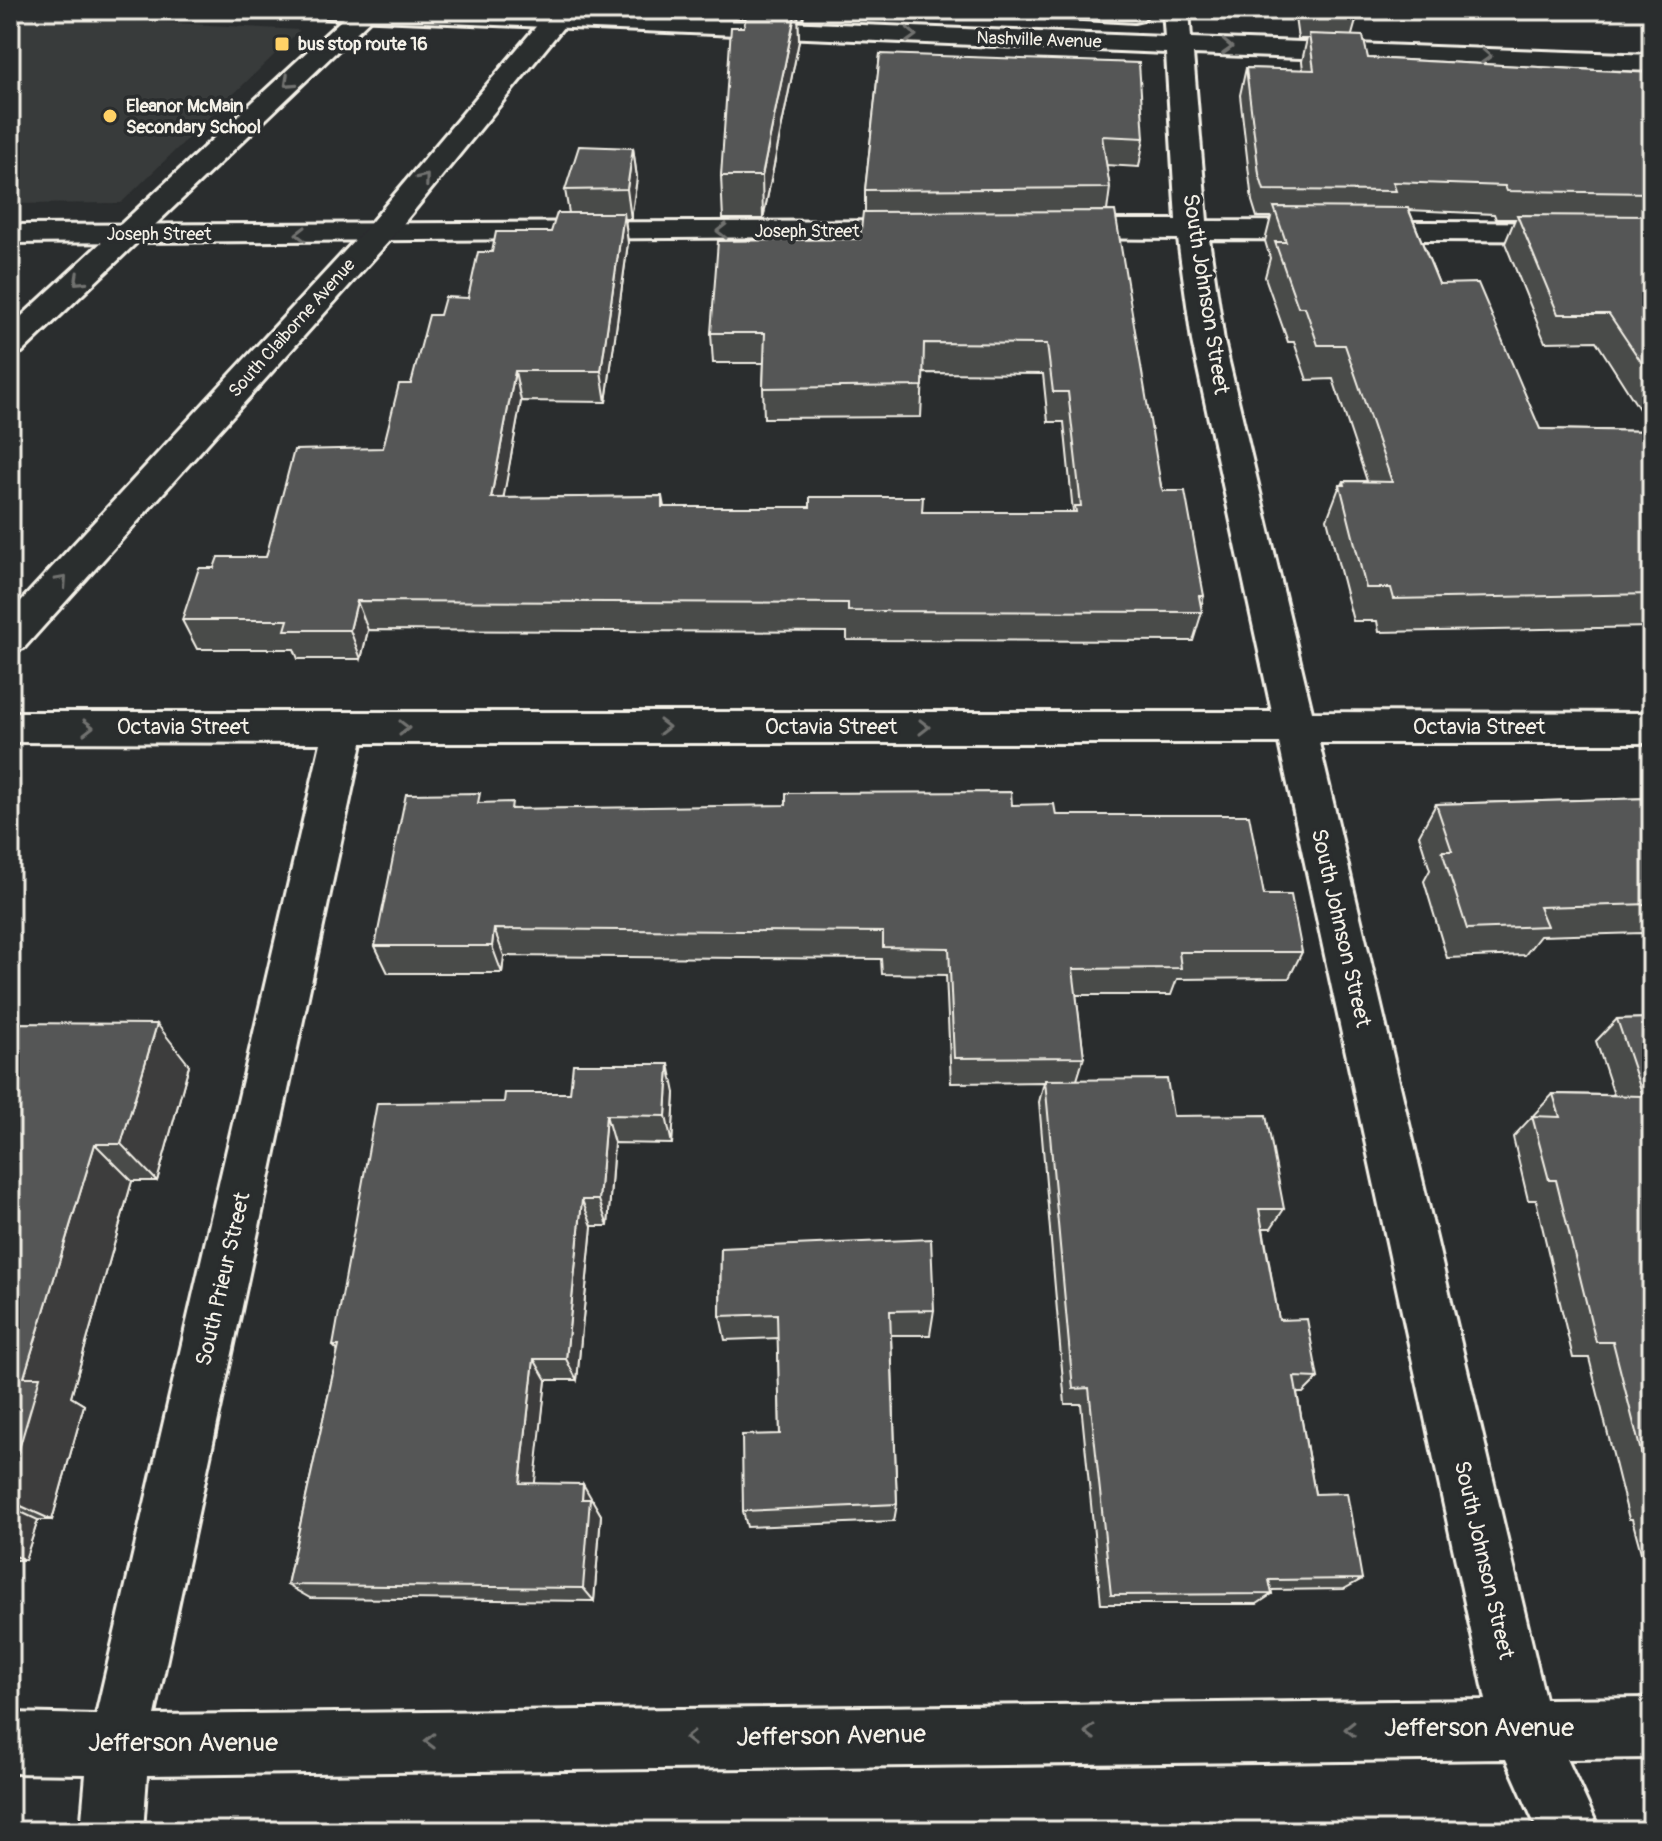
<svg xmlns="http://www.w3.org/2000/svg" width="1662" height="1841" font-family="Pangolin,sans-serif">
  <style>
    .built { fill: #373a3a }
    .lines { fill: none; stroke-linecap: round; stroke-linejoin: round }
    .minor-casing { stroke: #f4f1e8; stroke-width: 6 }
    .primary-casing { stroke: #f4f1e8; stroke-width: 6 }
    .minor { fill: #2a2d2e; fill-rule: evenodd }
    .primary { fill: #2a2d2e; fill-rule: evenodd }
    .wall { fill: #494b4a; stroke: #f4f1e8; stroke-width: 2 }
    .shaded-wall { fill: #3c3d3c; stroke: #f4f1e8; stroke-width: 2 }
    .building { fill: #555756; stroke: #f4f1e8; stroke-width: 2 }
    .oneway { stroke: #71726f }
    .poi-dot { fill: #ffd166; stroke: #2a2d2e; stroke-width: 3 }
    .labels { text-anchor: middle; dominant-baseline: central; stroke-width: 7; stroke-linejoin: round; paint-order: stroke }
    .far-street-label { font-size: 18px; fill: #f4f1e8; stroke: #2a2d2e }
    .far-poi-label { font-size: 18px; font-weight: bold; fill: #f4f1e8; stroke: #2a2d2e; text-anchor: start }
    .street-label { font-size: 22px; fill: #f4f1e8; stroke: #2a2d2e }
    .near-street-label { font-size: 26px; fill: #f4f1e8; stroke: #2a2d2e }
  </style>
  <rect width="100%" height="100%" fill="#2a2d2e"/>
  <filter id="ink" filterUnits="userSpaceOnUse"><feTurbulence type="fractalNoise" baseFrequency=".0125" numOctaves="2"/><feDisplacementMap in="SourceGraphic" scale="16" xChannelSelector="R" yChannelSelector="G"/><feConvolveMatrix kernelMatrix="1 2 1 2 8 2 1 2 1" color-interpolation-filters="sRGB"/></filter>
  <g filter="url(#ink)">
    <path class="built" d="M10 14 300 30 121 203 10 204Z"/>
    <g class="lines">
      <g class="minor-casing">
        <path id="minor" d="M317 10H478L1165 37 1163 10H1189L1191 38 1652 55V71L1193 54 1207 221 1652 223V241L1209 239 1224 341 1312 712 1652 713V743H1319L1545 1699 1652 1698V1758L1567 1759 1600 1831H1538L1506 1759 147 1775 143 1831H81L86 1774 10 1773V1713L96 1715 321 743 10 742V712H1272L1192 341 1178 239 1056 238 1045 235 1041 229 1045 223 1056 220H1176L1166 53 330 18 321 16ZM362 743H1279L1486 1700 155 1715Z
          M1053 10H1144L1147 14 1143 20 1134 22 1066 18 1057 16Z
          M920 221 931 224 935 230 931 236 10 243V225Z"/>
      </g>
      <g class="primary-casing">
        <path id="primary" d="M352 10H380L22 352 10 355V327Z
          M550 10H577L390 240 24 648 10 652V613L368 226Z"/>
      </g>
      <use href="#minor" class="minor"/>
      <use href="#primary" class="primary"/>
    </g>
    <path class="wall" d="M747 10H805L803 20H798L799 41 763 219H723L721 176Z
      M1294 10H1359L1352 35 1368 58 1652 73V411L1641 412 1596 341 1545 342 1505 243 1515 219H1496L1494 214 1409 210 1439 284 1540 429 1652 431V627L1379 632 1377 621H1353L1327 519 1340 485H1342L1344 481H1367L1333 379 1307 380 1294 342H1288L1265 277 1270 258 1265 241 1271 217H1257L1252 201 1240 95 1246 68 1303 70 1302 61 1307 39H1298Z
      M880 54 1144 138 1139 167 1106 165 1110 188 1107 211 1161 486 1204 596 1201 607 1202 612 1193 641 847 640V632L368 630 361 659H298L294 649H197L182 620 214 568 266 557 383 448 440 315 468 298 492 252 551 232 569 213 565 190 633 148 637 178 631 219H625L628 243 606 402 521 401 503 498 662 496 664 507 922 512H1073L1064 422H1048L1043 374 923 373 921 417 764 418 763 388 764 363H713L711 333 860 239 865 212V190Z
      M1652 798V963L1642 933 1540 936 1525 955 1447 958 1424 881 1430 870 1419 835 1436 804Z
      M483 803 514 809 1012 805 1056 815 1264 895 1302 952 1289 978 1177 979 1171 995H1076L1084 1057 1077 1080 1173 1116 1284 1209 1271 1228H1263L1279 1320 1318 1378 1303 1393H1297L1315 1494 1362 1579 1344 1589 1271 1590 1272 1594 1257 1604H1101L1081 1404H1065L1039 1102 1044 1082 951 1083 946 975 882 974 881 959 504 956 502 973H388L375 946Z
      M1652 1018V1568L1645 1567 1632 1519H1629L1589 1358H1573L1536 1200H1528L1513 1137 1553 1094 1614 1095 1596 1041 1617 1019Z
      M10 1023 189 1065 157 1181H132L71 1397 84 1405 52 1520H38L25 1560H10Z
      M675 1093 672 1144 614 1143 608 1226H592L577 1380H546L534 1483 593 1500V1503L601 1515 594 1601 310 1598 287 1585 338 1351 333 1346 504 1102Z
      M721 1248 934 1310 930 1335H891L897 1504 894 1521 747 1527 743 1511 780 1434 778 1338 725 1340 720 1316Z"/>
    <path class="shaded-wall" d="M796 10H798L799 41 763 219 762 176Z
      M633 148 637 178 631 219 627 189Z
      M624 213 628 243 606 402 601 371Z
      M515 371 521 401 498 528 491 498Z
      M357 601 368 630 361 659 350 630Z
      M494 929 504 956 502 973 492 946Z
      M157 1024 189 1065 157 1181 121 1144Z
      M669 1064 675 1093 672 1144 666 1116Z
      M606 1115 614 1143 608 1226 599 1200Z
      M95 1144 132 1181 71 1397 84 1405 52 1520 10 1501V1480L24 1377Z
      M582 1200 592 1226 577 1380 566 1359Z
      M534 1359 546 1380 533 1500 520 1483Z
      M583 1484 601 1515 594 1601 583 1588 582 1499Z
      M10 1507 38 1520 25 1560 10 1554Z"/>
    <path class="building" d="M747 10H796L762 176H721L731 27H744Z
      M1314 10H1359V12Z
      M1309 34 1363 36 1368 58 1652 73V193L1507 191 1505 186 1393 182 1396 191 1264 190 1259 174 1246 68 1314 70Z
      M880 54 1139 63 1144 138 1102 136 1110 188 865 190Z
      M579 146 633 148 627 189 565 190Z
      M1274 207 1408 208 1439 284 1478 283 1540 429 1652 431V594L1394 599 1391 588H1366L1340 485H1345L1344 481 1392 482 1345 345H1318L1305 307H1298L1275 242H1286Z
      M1115 211 1161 486 1163 491H1185L1204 596H1199L1202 612 848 611V603L357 601 350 630H285L288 620H182L199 568H214L218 557H266L294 450 383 448 399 384H411L429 315H440L445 297 468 298 478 252H492L496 232H551L557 213H624L601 371H515L491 498 662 496V507H810V497H923L922 512H1076L1075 506H1081L1068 392H1053L1047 344 924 343 923 386 763 388 765 333H711L718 241 860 239 863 212Z
      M1517 215 1652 216V378L1609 314H1558Z
      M1011 792 1012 805 1054 804 1056 815H1249L1264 895H1291L1302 952H1179L1181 968 1073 969 1084 1057 954 1058 949 948 883 947V932L494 929 492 946H375L406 794 480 793 478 803 512 802 511 809 786 805V793Z
      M1652 798V904L1539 907 1547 926 1467 929 1442 851H1452L1436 804Z
      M1652 1018V1495L1613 1342H1596L1556 1180H1549L1532 1116 1560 1117 1553 1094 1643 1096 1617 1019Z
      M10 1023 157 1024 121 1144H95L24 1377H40L10 1480Z
      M573 1064H669L666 1116 606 1115 599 1200H582L566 1359H534L520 1483 583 1484 582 1499H590L583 1588 287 1585 339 1346H333L377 1103 504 1102 505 1093H570Z
      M1167 1079 1173 1116 1266 1115 1284 1209H1259L1279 1320 1307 1319 1318 1378 1294 1377 1315 1494 1347 1493 1362 1579 1269 1580 1272 1594 1111 1595 1089 1388 1073 1389 1045 1080Z
      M931 1239 934 1310 890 1311 897 1504 743 1511 742 1435 780 1434 777 1314 720 1316 721 1248Z"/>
    <defs><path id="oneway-chevron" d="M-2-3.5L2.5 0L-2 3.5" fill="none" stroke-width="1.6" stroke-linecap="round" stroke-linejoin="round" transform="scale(2)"/></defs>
    <g class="oneway">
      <use href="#oneway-chevron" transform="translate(911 35) rotate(2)"/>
      <use href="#oneway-chevron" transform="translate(1227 47) rotate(2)"/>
      <use href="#oneway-chevron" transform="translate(1486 56) rotate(2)"/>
      <use href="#oneway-chevron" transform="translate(289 82) rotate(137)"/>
      <use href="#oneway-chevron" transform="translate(424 179) rotate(-50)"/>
      <use href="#oneway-chevron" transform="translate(722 231) rotate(180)"/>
      <use href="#oneway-chevron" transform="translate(301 234) rotate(180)"/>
      <use href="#oneway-chevron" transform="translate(79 280) rotate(137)"/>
      <use href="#oneway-chevron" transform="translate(62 581) rotate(-48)"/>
      <use href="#oneway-chevron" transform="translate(88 727)"/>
      <use href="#oneway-chevron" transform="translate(664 727)"/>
      <use href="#oneway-chevron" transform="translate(924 727)"/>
      <use href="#oneway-chevron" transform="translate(404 728)"/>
      <use href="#oneway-chevron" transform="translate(1350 1729) rotate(179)"/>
      <use href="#oneway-chevron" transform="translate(1090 1732) rotate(179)"/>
      <use href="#oneway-chevron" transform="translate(690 1738) rotate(179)"/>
      <use href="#oneway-chevron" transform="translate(430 1741) rotate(179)"/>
    </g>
  </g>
  <g class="poi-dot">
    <rect x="274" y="36" width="16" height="16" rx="4"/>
    <circle cx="110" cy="116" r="8"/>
  </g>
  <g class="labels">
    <g class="far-street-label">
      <text transform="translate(1039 40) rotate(2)">Nashville Avenue</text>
      <text x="807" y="231">Joseph Street</text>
      <text x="159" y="234">Joseph Street</text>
      <text transform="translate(292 328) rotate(-48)">South Claiborne Avenue</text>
    </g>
    <g class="far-poi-label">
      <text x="298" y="44">bus stop route 16</text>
      <text x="126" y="106">Eleanor McMain<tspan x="126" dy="21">Secondary School</tspan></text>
    </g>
    <g class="street-label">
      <text transform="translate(1206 294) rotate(81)">South Johnson Street</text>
      <text x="183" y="727">Octavia Street</text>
      <text x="831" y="727">Octavia Street</text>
      <text x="1479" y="727">Octavia Street</text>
      <text transform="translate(1341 928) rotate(77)">South Johnson Street</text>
      <text transform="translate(223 1279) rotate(-77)">South Prieur Street</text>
      <text transform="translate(1484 1560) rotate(77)">South Johnson Street</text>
    </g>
    <g class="near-street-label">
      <text x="1479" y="1728">Jefferson Avenue</text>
      <text transform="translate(831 1736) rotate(-1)">Jefferson Avenue</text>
      <text x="183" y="1743">Jefferson Avenue</text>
    </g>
  </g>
  <rect width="1662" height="1841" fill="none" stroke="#2a2d2e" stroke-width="40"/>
  <rect x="20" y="20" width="1622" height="1801" fill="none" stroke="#f4f1e8" stroke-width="3" filter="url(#ink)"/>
</svg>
